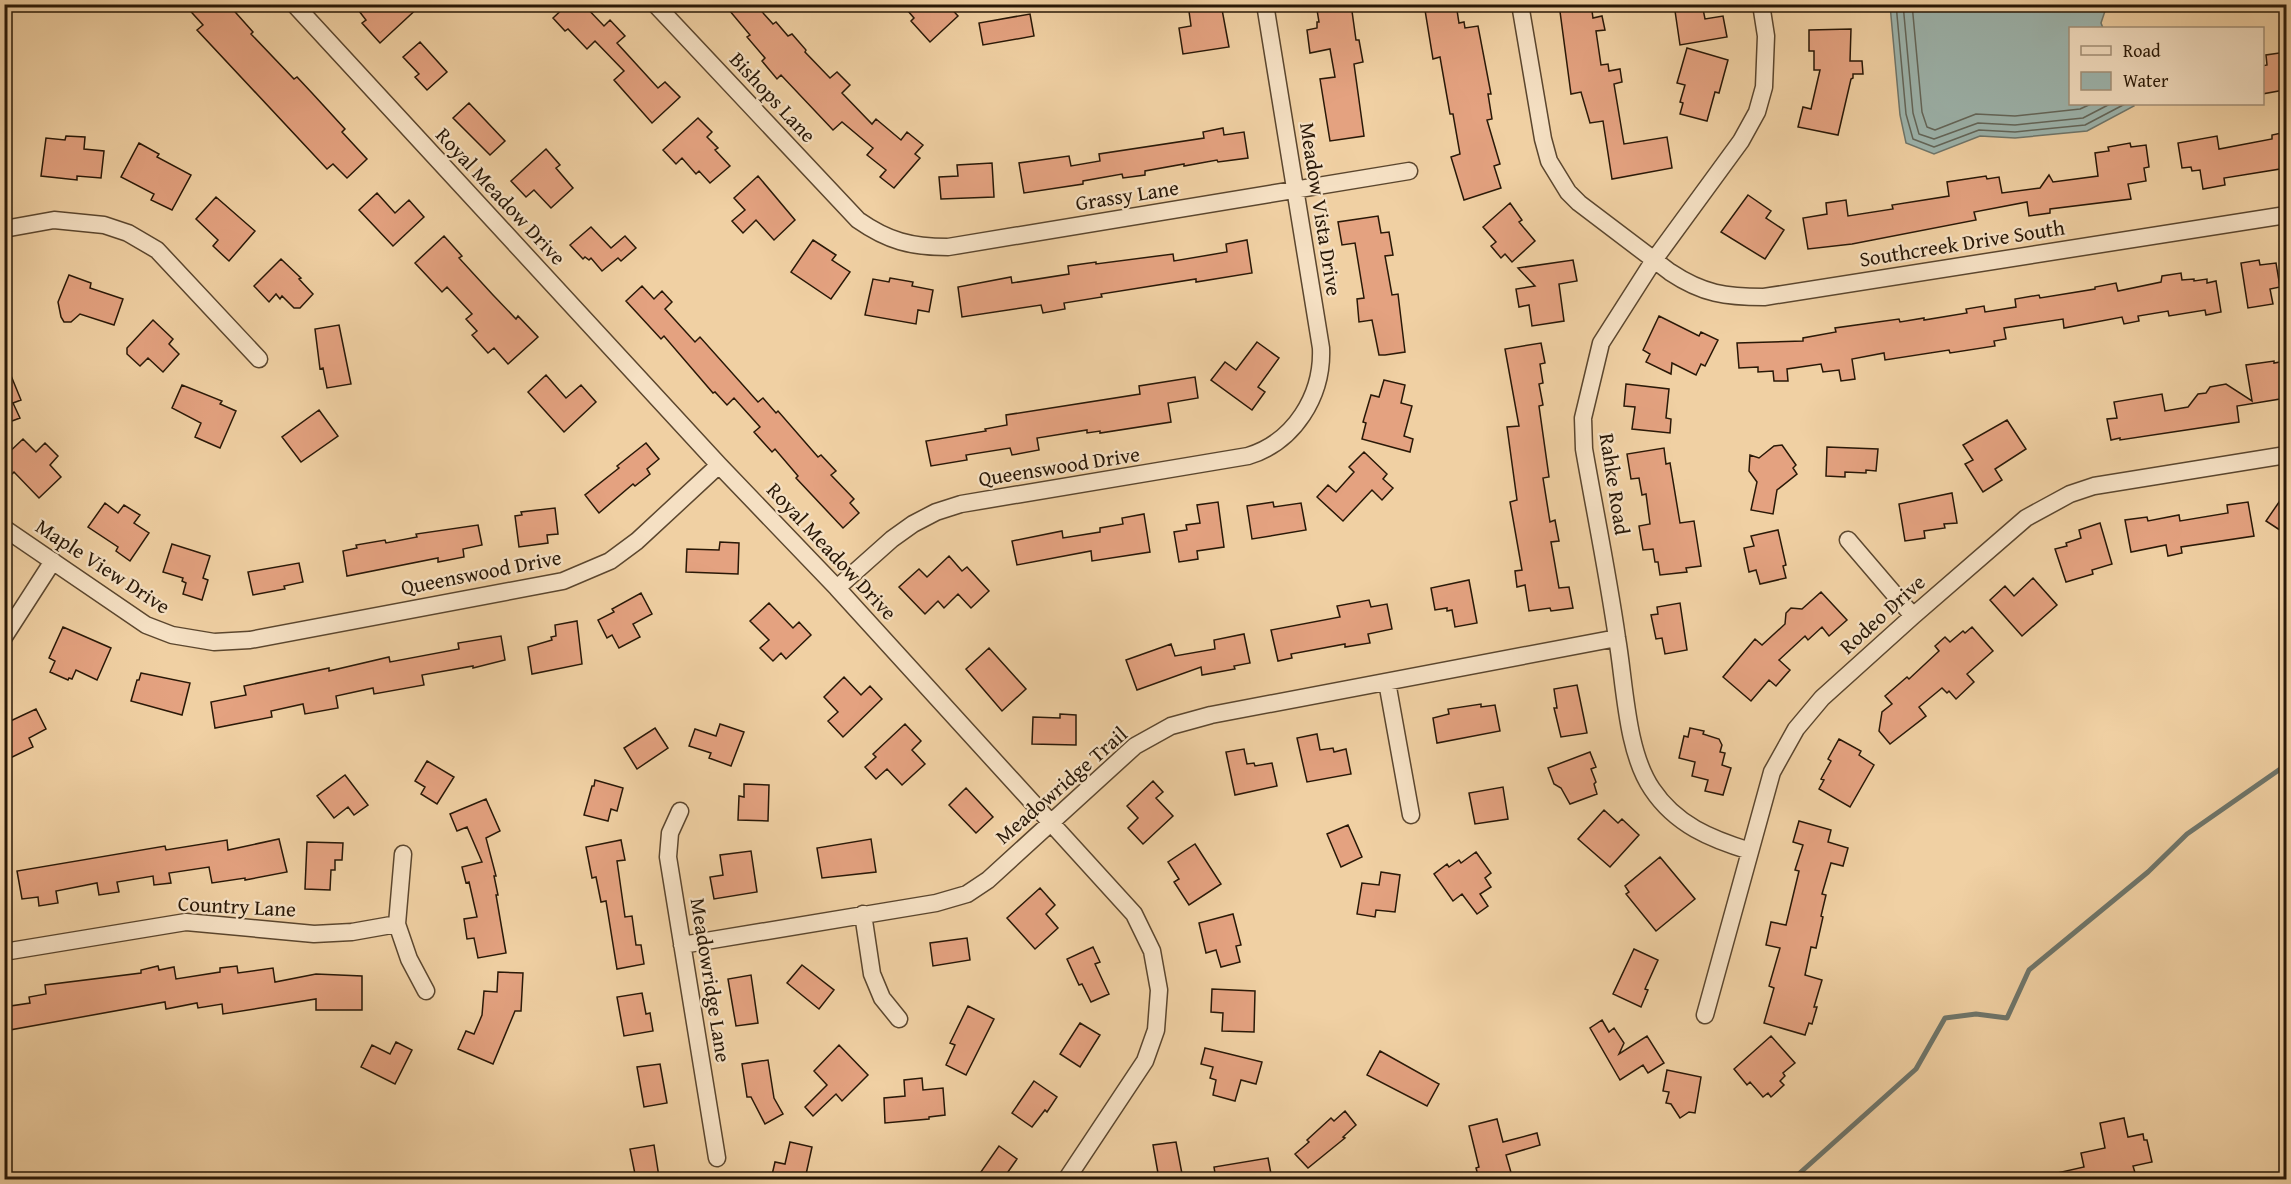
<svg xmlns="http://www.w3.org/2000/svg" width="2291" height="1184" font-family="'Gentium Book Plus',serif">
  <style>
    .water { fill: #9db5ae; stroke: #6f766b; stroke-width: 1.5 }
    .lines { fill: none; stroke-linecap: round; stroke-linejoin: round }
    .shore { stroke: #63665a; stroke-width: 1.5 }
    .stream { stroke: #6f766b; stroke-width: 5 }
    .building { fill: #e4a280; stroke: #291807; stroke-width: 1.5 }
    .minor-casing { stroke: #5b462e; stroke-width: 19 }
    .minor { stroke: #f5e0c3; stroke-width: 16 }
    .labels { text-anchor: middle; dominant-baseline: central; stroke-width: 4.5; stroke-linejoin: round; paint-order: stroke }
    .street-label { font-size: 21px; fill: #291807; stroke: #f5e0c3 }
  </style>
  <rect width="100%" height="100%" fill="#f0d0a3"/>
  <filter id="stains"><feTurbulence type="fractalNoise" baseFrequency=".00333" numOctaves="4"/><feColorMatrix values="0 0 0 0 .2 0 0 0 0 .09 0 0 0 0 .02 0 0 0 .5 -.17"/></filter>
  <radialGradient id="worn" r=".72"><stop offset=".6" stop-color="#630" stop-opacity="0"/><stop offset="1" stop-color="#630" stop-opacity=".3"/></radialGradient>
  <path class="water" d="M1890 5H2107L2101 23 2103 28H2070V104H2133L2134 106 2087 131 2015 138 1980 136 1934 154 1906 143 1900 115Z"/>
  <g class="lines">
    <path class="shore" d="M1896 4 1906 114 1913 139 1934 147 1979 130 2015 132 2085 125 2125 104
      M1903 4 1913 113 1919 134 1934 139 1978 123 2015 125 2083 118 2110 104
      M1912 4 1922 112 1927 127 1935 130 1976 114 2015 116 2080 109 2091 104"/>
    <path class="stream" d="M1792 1180 1916 1069 1945 1018 1976 1014 2007 1018 2029 970 2148 872 2187 834 2286 765"/>
  </g>
  <path class="building" d="M184 4H228L253 32 251 34 294 79 297 77 312 93 345 129 342 132 367 159 347 178 333 164 327 169 197 30 203 25Z
    M366 4H422L380 43 362 23 366 20 359 11Z
    M568 4H583L604 26 610 20 625 36 617 43 658 88 665 82 680 97 652 123 614 80 624 71 595 41 587 49 568 29 565 31 553 18Z
    M724 4H755L773 24 776 22 788 36 792 34 806 50 805 52 830 78 837 72 850 85 842 93 872 124 876 119 901 140 907 132 923 145 915 154 920 158 894 188 880 177 886 170 867 155 873 148 842 122 833 130 781 75 777 79 762 61 765 58 747 37 750 35Z
    M902 4H947L958 16 930 42 911 21 914 18Z
    M1188 4H1221L1229 47 1183 54 1179 28 1191 26Z
    M1316 4H1351L1356 40H1359L1363 62 1354 64 1364 136 1330 141 1320 79 1335 77 1330 49 1310 53 1307 30 1317 28V22H1319Z
    M1424 4H1456L1459 23 1464 22 1465 28 1478 26 1491 94H1488L1492 119 1487 120 1500 164 1494 166 1501 188 1464 200 1451 157 1460 154 1453 114H1450L1440 57 1433 59Z
    M1559 4H1591L1593 18 1602 16 1605 30 1596 31 1601 65 1608 64 1609 71 1620 69 1622 82 1614 84 1624 144 1667 137 1672 168 1612 179 1603 121 1590 123 1581 92 1571 94Z
    M1674 4H1702L1705 19 1723 16 1727 37 1680 45Z
    M1030 14 1034 36 983 45 979 23Z
    M1851 29 1850 61H1862L1863 74H1853V78L1851 79 1838 135 1798 127 1803 107 1811 109 1820 70H1814V51H1809V30Z
    M420 42 447 72 427 90 415 77 419 74 403 57Z
    M1687 48 1728 60 1719 93 1715 92 1707 121 1680 114 1683 103 1680 102 1685 85 1677 83Z
    M2286 52V88L2284 90 2262 94V66L2267 65 2266 55Z
    M469 103 505 141 490 155 453 118Z
    M698 118 712 132 707 137 718 148 715 150 730 166 710 183 699 171 696 174 682 158 676 164 663 150Z
    M1223 128 1224 135 1244 132 1248 158 1218 162 1217 160 1184 166V164L1145 171V175L1123 178 1122 174 1083 181V184L1024 193 1019 163 1069 156 1071 166 1100 161 1099 154 1204 138 1203 132Z
    M2286 132V168L2224 178 2225 185 2203 189 2200 170 2192 171 2191 167 2182 168 2178 143 2217 136 2219 149 2272 139V135Z
    M66 136 85 137 84 149 104 151 101 178 77 176V180L41 176 46 138 65 140Z
    M139 143 159 154 157 157 191 175 172 210 151 200 154 194 121 177Z
    M2130 143 2131 147 2146 145 2149 167 2144 168 2146 181 2128 184 2131 199 2050 209V213L2029 216 2027 202 1974 212 1976 220 1852 244 1808 249 1803 218 1827 214 1826 203 1846 200 1848 216 1893 209 1892 205 1949 196 1947 182 1986 176 1987 179 1999 177 2002 193 2040 188 2049 175 2053 182 2098 176 2095 153 2109 151 2108 147Z
    M546 149 560 165 556 168 573 188 551 208 534 190 526 197 511 181Z
    M992 163 994 197 941 199 939 177 958 176 957 165Z
    M758 176 795 220 774 240 756 220 743 233 732 221 745 210 734 198Z
    M377 193 395 213 409 200 424 217 393 246 359 210Z
    M1748 195 1771 211 1766 218 1784 230 1765 259 1721 232Z
    M216 197 255 231 229 261 213 246 218 240 196 219Z
    M1510 203 1522 220 1519 222 1535 241 1512 262 1505 254 1501 258 1491 246 1496 242 1483 227Z
    M1378 216 1381 233 1389 232 1393 255 1385 256 1392 295 1398 294 1405 352 1385 355H1379L1372 320 1359 322 1357 299 1364 298 1355 243 1342 245 1338 222Z
    M591 227 611 248 625 236 636 248 621 261 618 258 602 271 591 258 589 260 585 257 583 259 570 245Z
    M444 236 462 256 459 258 493 295 516 319 518 316 538 337 508 364 494 348 488 353 472 335 477 331 466 319 472 314 447 287 442 292 415 263Z
    M813 240 836 255 832 260 850 272 831 299 791 272Z
    M1247 240 1252 273 1196 282V279L1101 294 1102 297 1064 303 1065 309 1043 313 1041 305 962 317 958 287 1011 277 1012 283 1069 274 1068 266 1096 262V264L1173 254 1174 261 1227 252 1226 244Z
    M281 259 301 278 299 279 313 294 300 308H294L282 296 280 299 276 294 269 302 254 286Z
    M1573 260 1577 281 1559 284 1564 321 1532 326 1529 305 1519 307 1516 289 1535 286 1518 268Z
    M2259 260 2260 265 2276 263 2280 287 2270 289 2273 304 2248 308 2241 263Z
    M2181 273 2182 280 2194 279V281L2207 279V283L2216 281 2221 312 2206 315 2205 310 2169 316 2168 311 2138 316 2139 321 2124 324 2122 317 2064 328 2063 319 2004 328 2006 339 1994 341 1995 346 1950 353 1949 350 1885 360 1884 353 1852 359 1855 379 1841 381 1839 370 1823 372 1821 364 1787 369 1788 381H1774L1773 371 1758 372V367L1739 368 1737 343 1803 341V338L1836 332 1835 328 1899 319 1900 322 1924 318V320L1967 313 1966 309 1984 306 1985 312 2016 307 2015 299 2039 295 2040 298 2095 289V287L2116 283 2118 291 2161 282 2162 276Z
    M69 275 91 283 90 288 123 299 114 325 80 314 71 322H64L61 317 58 302Z
    M890 278 913 282 912 286 933 290 929 312 918 310 916 324 865 315 873 279 889 282Z
    M642 286 654 299 662 291 672 302 665 309 695 342 700 337 758 402 763 398 776 413 778 411 818 457 821 455 836 471 831 475 854 499 850 503 859 513 843 528 796 478 798 476 775 449 772 452 754 432 760 427 734 398 727 405 715 392 713 393 664 336 661 339 626 301Z
    M1659 316 1699 336 1701 332 1718 340 1705 366 1701 364 1696 375 1672 363 1671 374 1646 362 1650 354 1643 350Z
    M153 320 173 339 169 344 179 354 163 372 148 358 140 366 127 354V348Z
    M339 325 351 384 327 388 323 368 320 369 315 329Z
    M1257 342 1279 358 1258 387 1265 392 1252 410 1211 380 1225 362 1236 370Z
    M1541 343 1545 363 1540 364 1543 383 1539 384 1543 405 1539 406 1549 477 1543 478 1550 522 1555 520 1559 541 1551 542 1559 588 1569 587 1573 608 1551 611 1550 608 1529 611 1525 585 1517 587 1515 571 1522 570 1510 502 1517 500 1507 427 1519 426 1505 349Z
    M5 361 21 400 13 403 20 418 4 424Z
    M2274 361V363L2286 361V398L2237 406 2239 422 2120 440V438L2111 440 2107 419 2117 418 2114 402 2162 394 2165 411 2188 407 2198 394 2206 393 2210 387 2226 384 2252 401 2246 365Z
    M546 375 566 398 581 385 596 402 564 432 528 392Z
    M1195 377 1198 398 1168 403 1171 422 1100 433V431L1087 433V430L1037 438 1039 450 1012 455 1010 448 966 455 967 460 931 466 926 441 986 431 985 429 1007 425 1006 415 1140 394 1139 386Z
    M1384 380 1405 385 1401 403 1412 406 1404 436 1413 439 1410 452 1362 439 1366 423 1363 422 1371 395 1379 397Z
    M1626 384 1669 389 1666 418 1671 419 1670 433 1632 429 1635 407 1624 406Z
    M182 385 222 401 220 404 236 411 220 448 195 437 201 423 172 408Z
    M319 410 338 436 301 462 282 437Z
    M2007 420 2026 449 1995 469 2002 480 1983 492 1965 464 1973 460 1963 445Z
    M23 439 36 452 45 443 58 456 50 465 61 477 39 498 14 472 12 474 4 467V457Z
    M646 443 659 459 647 469 650 474 635 486 633 484 599 513 585 495 619 468 617 466Z
    M1782 445 1796 465 1793 468 1797 474 1777 490 1773 514 1751 510 1757 482 1749 471 1750 455 1759 458 1774 446Z
    M1827 447 1878 449 1876 471 1866 470V473L1845 472V477L1826 476Z
    M1664 448 1666 464 1670 463 1680 523 1694 521 1701 566 1686 568 1687 572 1660 575 1658 562H1655L1653 549 1643 550 1639 526 1650 524 1646 494 1642 495 1639 478 1631 479 1627 454Z
    M1364 452 1387 474 1383 479 1393 488 1382 500 1372 490 1343 521 1317 497 1328 485 1336 492 1354 472 1349 467Z
    M2286 492V534L2266 521Z
    M1952 493 1957 523 1944 524 1945 528 1924 531 1925 538 1905 541 1899 504Z
    M1218 502 1224 547 1197 551 1198 559 1179 562 1174 532 1187 530 1186 525 1200 523 1197 505Z
    M1273 502 1274 507 1301 503 1306 530 1252 539 1247 506Z
    M2248 502 2254 536 2181 547 2182 553 2168 556 2166 545 2131 552 2125 520 2147 517 2148 521 2179 515 2180 521 2228 513 2227 505Z
    M105 503 118 513 124 505 140 515 134 523 149 533 130 561 116 551 118 547 88 527Z
    M555 508 558 534 547 535 548 543 519 547 515 516 522 515 521 512Z
    M1144 514 1150 552 1092 561 1091 551 1017 565 1012 541 1062 531 1063 538 1100 532V528L1123 524 1122 518Z
    M2100 523 2112 564 2092 570 2093 574 2066 582 2055 549 2067 546 2066 543 2081 538 2079 530Z
    M478 525 482 545 463 549 464 557 438 562V558L347 576 343 551 357 548 356 545 385 540 386 543 417 537 416 534Z
    M1778 530 1786 565 1783 566 1786 578 1760 584 1756 570 1749 572 1744 548 1754 546 1751 536Z
    M720 542 739 543 738 574 686 572 687 549 719 550Z
    M172 544 210 556 203 578 208 580 202 600 183 594 186 583 182 581 183 578 163 572Z
    M949 556 962 571 967 567 989 591 971 608 958 594 944 608 938 601 925 614 899 587 919 569 927 577Z
    M299 563 303 582 284 586 285 589 253 595 248 572Z
    M2033 578 2057 605 2022 636 1990 600 2005 586 2014 596Z
    M1469 580 1477 623 1455 627 1452 610 1447 611V608L1435 610 1431 588Z
    M1821 592 1847 620 1829 636 1822 627 1808 640 1805 636 1779 660 1790 670 1776 686 1769 680 1751 701 1723 677 1755 639 1762 645 1785 624 1786 613 1791 608 1802 609Z
    M641 593 652 614 633 624 640 637 619 648 612 635 607 638 598 620 614 612 612 609Z
    M1369 600 1371 607 1387 604 1392 629 1368 634 1370 643 1345 647V644L1291 654 1292 658 1278 661 1271 630 1340 617 1337 606Z
    M769 603 793 628 799 622 811 635 786 659 781 653 773 661 760 648 769 640 750 621Z
    M1680 603 1687 650 1665 654 1662 638 1656 639 1651 615 1658 614 1657 607Z
    M577 621 582 664 532 674 528 647 552 640 551 637 556 636 555 625Z
    M63 627 111 648 97 680 76 670 72 679 69 678 68 680 50 672 55 661 49 658Z
    M1972 627 1993 651 1967 674 1974 682 1956 699 1949 691 1947 693 1942 688 1919 707 1926 716 1890 744 1879 731 1882 712 1892 704 1885 696 1907 677 1909 679 1939 651 1935 646 1945 637 1950 642 1963 631 1965 633Z
    M1244 634 1250 663 1234 666 1235 669 1202 675 1201 667 1137 690 1126 660 1171 644 1175 656 1215 649 1214 640Z
    M501 636 505 660 473 668V666L422 675 424 685 374 694 373 688 336 696 338 708 305 714 303 704 271 711 272 717 215 728 211 702 246 695 244 686 329 668V671L389 657 390 662 459 649 458 643Z
    M989 648 1026 689 1002 711 966 669Z
    M141 673 190 683 182 715 131 701 137 680H139Z
    M844 677 861 695 870 686 882 699 843 737 828 721 838 712 824 697Z
    M1577 685 1587 733 1561 737 1554 708H1557L1554 689Z
    M1481 704V707L1495 705 1500 731 1437 743 1433 718 1449 714 1448 709Z
    M36 709 46 729 29 738 33 747 4 761V724Z
    M1060 714 1076 715V745L1032 744 1033 717 1060 718Z
    M720 724 744 732 731 766 709 758 711 753 689 746 695 729 716 736Z
    M905 724 921 741 912 750 925 764 902 785 887 769 876 779 865 767 876 757 873 754Z
    M655 728 668 748 637 769 624 748Z
    M1690 728 1704 731 1703 734 1719 739 1722 745 1720 752 1725 753 1722 765 1731 768 1723 795 1705 791 1708 780 1692 776 1695 762 1679 758 1684 736 1688 737Z
    M1317 734 1320 750 1333 748 1334 752 1346 749 1351 774 1307 782 1297 738Z
    M1839 739 1861 751 1859 755 1874 765 1850 807 1819 789 1824 780 1821 779 1831 761 1828 759Z
    M1244 749 1247 764 1254 763 1255 766 1272 763 1277 786 1235 795 1226 752Z
    M1590 752 1596 767 1591 769 1596 782 1594 784 1597 794 1570 804 1561 788 1554 784 1548 768Z
    M427 761 454 777 437 804 421 794 425 787 415 781Z
    M345 775 368 805 354 815 348 807 334 818 317 796Z
    M595 780 623 788 617 811 611 809 608 821 584 815 592 786H594Z
    M1153 781 1163 792 1156 798 1173 816 1143 844 1128 828 1138 818 1127 806Z
    M744 784 769 785 768 821 738 820 739 796 744 797Z
    M1503 787 1508 819 1475 824 1469 793Z
    M966 788 993 817 976 833 949 805Z
    M486 799 500 831 486 838 496 876H494L498 895H496L506 953 478 958 474 938 467 939 464 919 477 917 469 882 466 883 462 867 482 862 467 827 457 831 450 814Z
    M1604 810 1618 823 1622 819 1639 835 1610 867 1578 839Z
    M1799 821 1831 830 1828 842 1848 848 1843 866 1831 863 1822 894 1826 895 1821 916 1823 917 1816 948 1811 947 1805 975 1822 980 1814 1007H1817L1812 1024 1809 1023 1805 1035 1764 1023 1774 988 1769 986 1780 948 1766 945 1771 922 1786 925 1799 871 1795 870 1803 845 1793 842Z
    M1348 825 1362 857 1341 867 1327 834Z
    M279 839 287 872 245 880V878L212 883 209 867 169 873 171 883 154 885 153 876 117 882 119 892 99 895 97 883 56 891 58 903 39 906 38 897 22 899 17 871 165 846 166 850 227 840 228 850Z
    M871 839 876 872 822 878 817 848Z
    M621 840 625 860 617 861 625 917 632 916 636 945H641L644 964 617 969 606 901 601 902 596 877 592 878 586 847Z
    M307 842 343 843 342 860H335V870H331L330 890 305 889Z
    M1195 844 1221 884 1189 905 1174 882 1179 879 1168 862Z
    M751 851 757 892 714 899 710 877 723 875 720 855Z
    M1476 852 1491 873 1485 878 1491 887 1480 894 1488 906 1477 914 1462 894 1453 901 1434 874 1447 864 1449 867 1459 860 1461 863Z
    M1660 857 1695 899 1656 931 1626 894 1629 892 1625 886Z
    M1381 872 1400 875 1395 912 1376 910 1375 917 1357 914 1362 883 1379 885Z
    M1040 888 1055 905 1046 914 1058 928 1035 949 1007 918Z
    M1233 914 1241 945 1236 946 1240 962 1221 967 1216 950 1206 953 1199 923Z
    M967 938 970 960 933 966 930 943Z
    M1093 947 1100 962 1095 964 1109 994 1091 1002 1082 984 1079 985 1067 959Z
    M1634 949 1658 960 1645 989 1648 990 1641 1007 1613 994Z
    M802 965 834 990 819 1009 787 983Z
    M158 966 159 970 174 967 176 979 220 972V968L237 966 238 973 273 968 275 982 316 974 362 976V1010H316V999L223 1014 222 1004 198 1008 197 1003 166 1009 165 1002 4 1031V1007L30 1003 29 997 46 994 45 985 141 973V970Z
    M498 972 523 973 521 1011H515L493 1064 458 1049 466 1031 474 1034 482 1015 484 991 497 992Z
    M751 975 758 1023 736 1026 728 979Z
    M1212 989 1255 991 1254 1032 1222 1031 1223 1013 1211 1012Z
    M642 993 646 1014 650 1013 653 1031 624 1036 617 997Z
    M968 1006 994 1019 966 1075 946 1065 955 1045 950 1043Z
    M1602 1020 1609 1032 1614 1028 1624 1043 1619 1054 1647 1036 1664 1063 1648 1073 1643 1065 1620 1080 1590 1028Z
    M1080 1023 1100 1035 1080 1067 1060 1054Z
    M1771 1036 1795 1063 1783 1073 1785 1076 1780 1081 1784 1085 1771 1097 1768 1093 1763 1097 1750 1082 1747 1085 1734 1069Z
    M396 1042 412 1050 395 1084 361 1067 372 1045 390 1054Z
    M839 1045 868 1075 842 1101 836 1094 813 1116 805 1107 827 1085 814 1071Z
    M1205 1048 1262 1062 1256 1084 1241 1080 1235 1101 1213 1095 1216 1080 1210 1078 1213 1067 1201 1064Z
    M1380 1051 1439 1084 1427 1106 1367 1075Z
    M768 1060 774 1098 783 1114 765 1124 751 1097H747L742 1064Z
    M660 1064 667 1103 644 1107 637 1067Z
    M1667 1070 1701 1077 1695 1113 1689 1112 1680 1118 1671 1104 1666 1103 1669 1092 1663 1091Z
    M922 1078 923 1090 943 1088 945 1115 929 1117V1119L885 1123 884 1098 905 1096 904 1080Z
    M1034 1081 1057 1097 1047 1112 1045 1110 1032 1127 1012 1113Z
    M1345 1111 1356 1125 1343 1137 1345 1138 1308 1168 1295 1154 1309 1142 1307 1140 1331 1118 1334 1121Z
    M2124 1118 2128 1137 2143 1134 2144 1140H2147L2152 1162 2133 1166 2136 1176 2119 1179H2058L2057 1173 2084 1167 2081 1153 2105 1148 2100 1123Z
    M1497 1119 1503 1142 1537 1133 1540 1145 1506 1155 1512 1176 1498 1179H1479L1476 1168 1479 1167 1469 1126Z
    M790 1142 812 1147 805 1179H771L775 1162 785 1164Z
    M1176 1142 1183 1179H1159L1153 1145Z
    M654 1145 659 1177 636 1179 630 1149Z
    M999 1146 1017 1159 1003 1179H976Z
    M1268 1158 1272 1179H1216L1214 1167Z"/>
  <g class="lines">
    <g class="minor-casing">
      <path id="minor" d="M294 4 719 465 837 588 1134 914 1152 951 1159 990 1156 1030 1145 1061 1066 1180
        M655 4 858 220C888 241 911 247 948 247L1409 171
        M1520 4 1543 139 1549 161 1568 192 1579 203 1670 272C1703 294 1726 297 1764 297L2286 215
        M4 229 54 220 104 225 128 233 157 250 259 359
        M4 528 146 625 172 635 214 642 250 640 563 581 610 561 637 541 719 465
        M1848 540 1913 616
        M837 588 892 539 913 524 936 512 961 504 1248 456C1294 442 1323 396 1321 348L1265 4
        M4 637 53 561
        M1387 682 1411 815
        M680 811 670 833 668 857 717 1158
        M1750 851C1711 839 1676 825 1652 789 1626 751 1625 684 1617 638 1608 575 1595 512 1584 449L1583 418 1601 343 1654 260 1741 141 1757 112 1764 87 1766 36 1761 4
        M403 854 397 924 409 959 426 991
        M863 914 872 974 882 998 899 1019
        M682 945 936 903 967 894 988 880 1135 746 1171 726 1211 715 1617 638
        M4 952 186 922 314 934 352 932 397 924
        M1705 1015 1772 772 1796 729 1822 698 1913 616 2026 518 2070 494 2094 486 2286 455"/>
    </g>
    <use href="#minor" class="minor"/>
  </g>
  <g class="labels">
    <g class="street-label">
      <text transform="translate(773 97) rotate(47)">Bishops Lane</text>
      <text transform="translate(1127 195) rotate(-9)">Grassy Lane</text>
      <text transform="translate(501 196) rotate(47)">Royal Meadow Drive</text>
      <text transform="translate(1321 209) rotate(81)">Meadow Vista Drive</text>
      <text transform="translate(1962 243) rotate(-9)">Southcreek Drive South</text>
      <text transform="translate(1059 466) rotate(-9)">Queenswood Drive</text>
      <text transform="translate(1615 484) rotate(81)">Rahke Road</text>
      <text transform="translate(832 551) rotate(47)">Royal Meadow Drive</text>
      <text transform="translate(103 566) rotate(33)">Maple View Drive</text>
      <text transform="translate(481 572) rotate(-11)">Queenswood Drive</text>
      <text transform="translate(1882 614) rotate(-42)">Rodeo Drive</text>
      <text transform="translate(1061 785) rotate(-41)">Meadowridge Trail</text>
      <text transform="translate(237 906) rotate(3)">Country Lane</text>
      <text transform="translate(711 980) rotate(81)">Meadowridge Lane</text>
    </g>
  </g>
  <rect width="2291" height="1184" fill="none" stroke="#f0d0a3" stroke-width="24"/>
  <rect x="6" y="6" width="2279" height="1172" fill="none" stroke="#291807" stroke-width="3"/>
  <rect x="12" y="12" width="2267" height="1160" fill="none" stroke="#291807" stroke-width="1.5"/>
  <rect x="2069" y="27" width="195" height="78" fill="#f5e0c3" stroke="#a39078" stroke-width="1.5"/>
  <rect x="2081" y="46" width="30" height="9" fill="#f5e0c3" stroke="#a39078" stroke-width="1.5"/>
  <text x="2123" y="57" font-size="18" fill="#291807">Road</text>
  <rect x="2081" y="72" width="30" height="18" fill="#9db5ae" stroke="#a39078" stroke-width="1.5"/>
  <text x="2123" y="87" font-size="18" fill="#291807">Water</text>
  <rect width="100%" height="100%" filter="url(#stains)"/>
  <rect width="100%" height="100%" fill="url(#worn)"/>
</svg>
